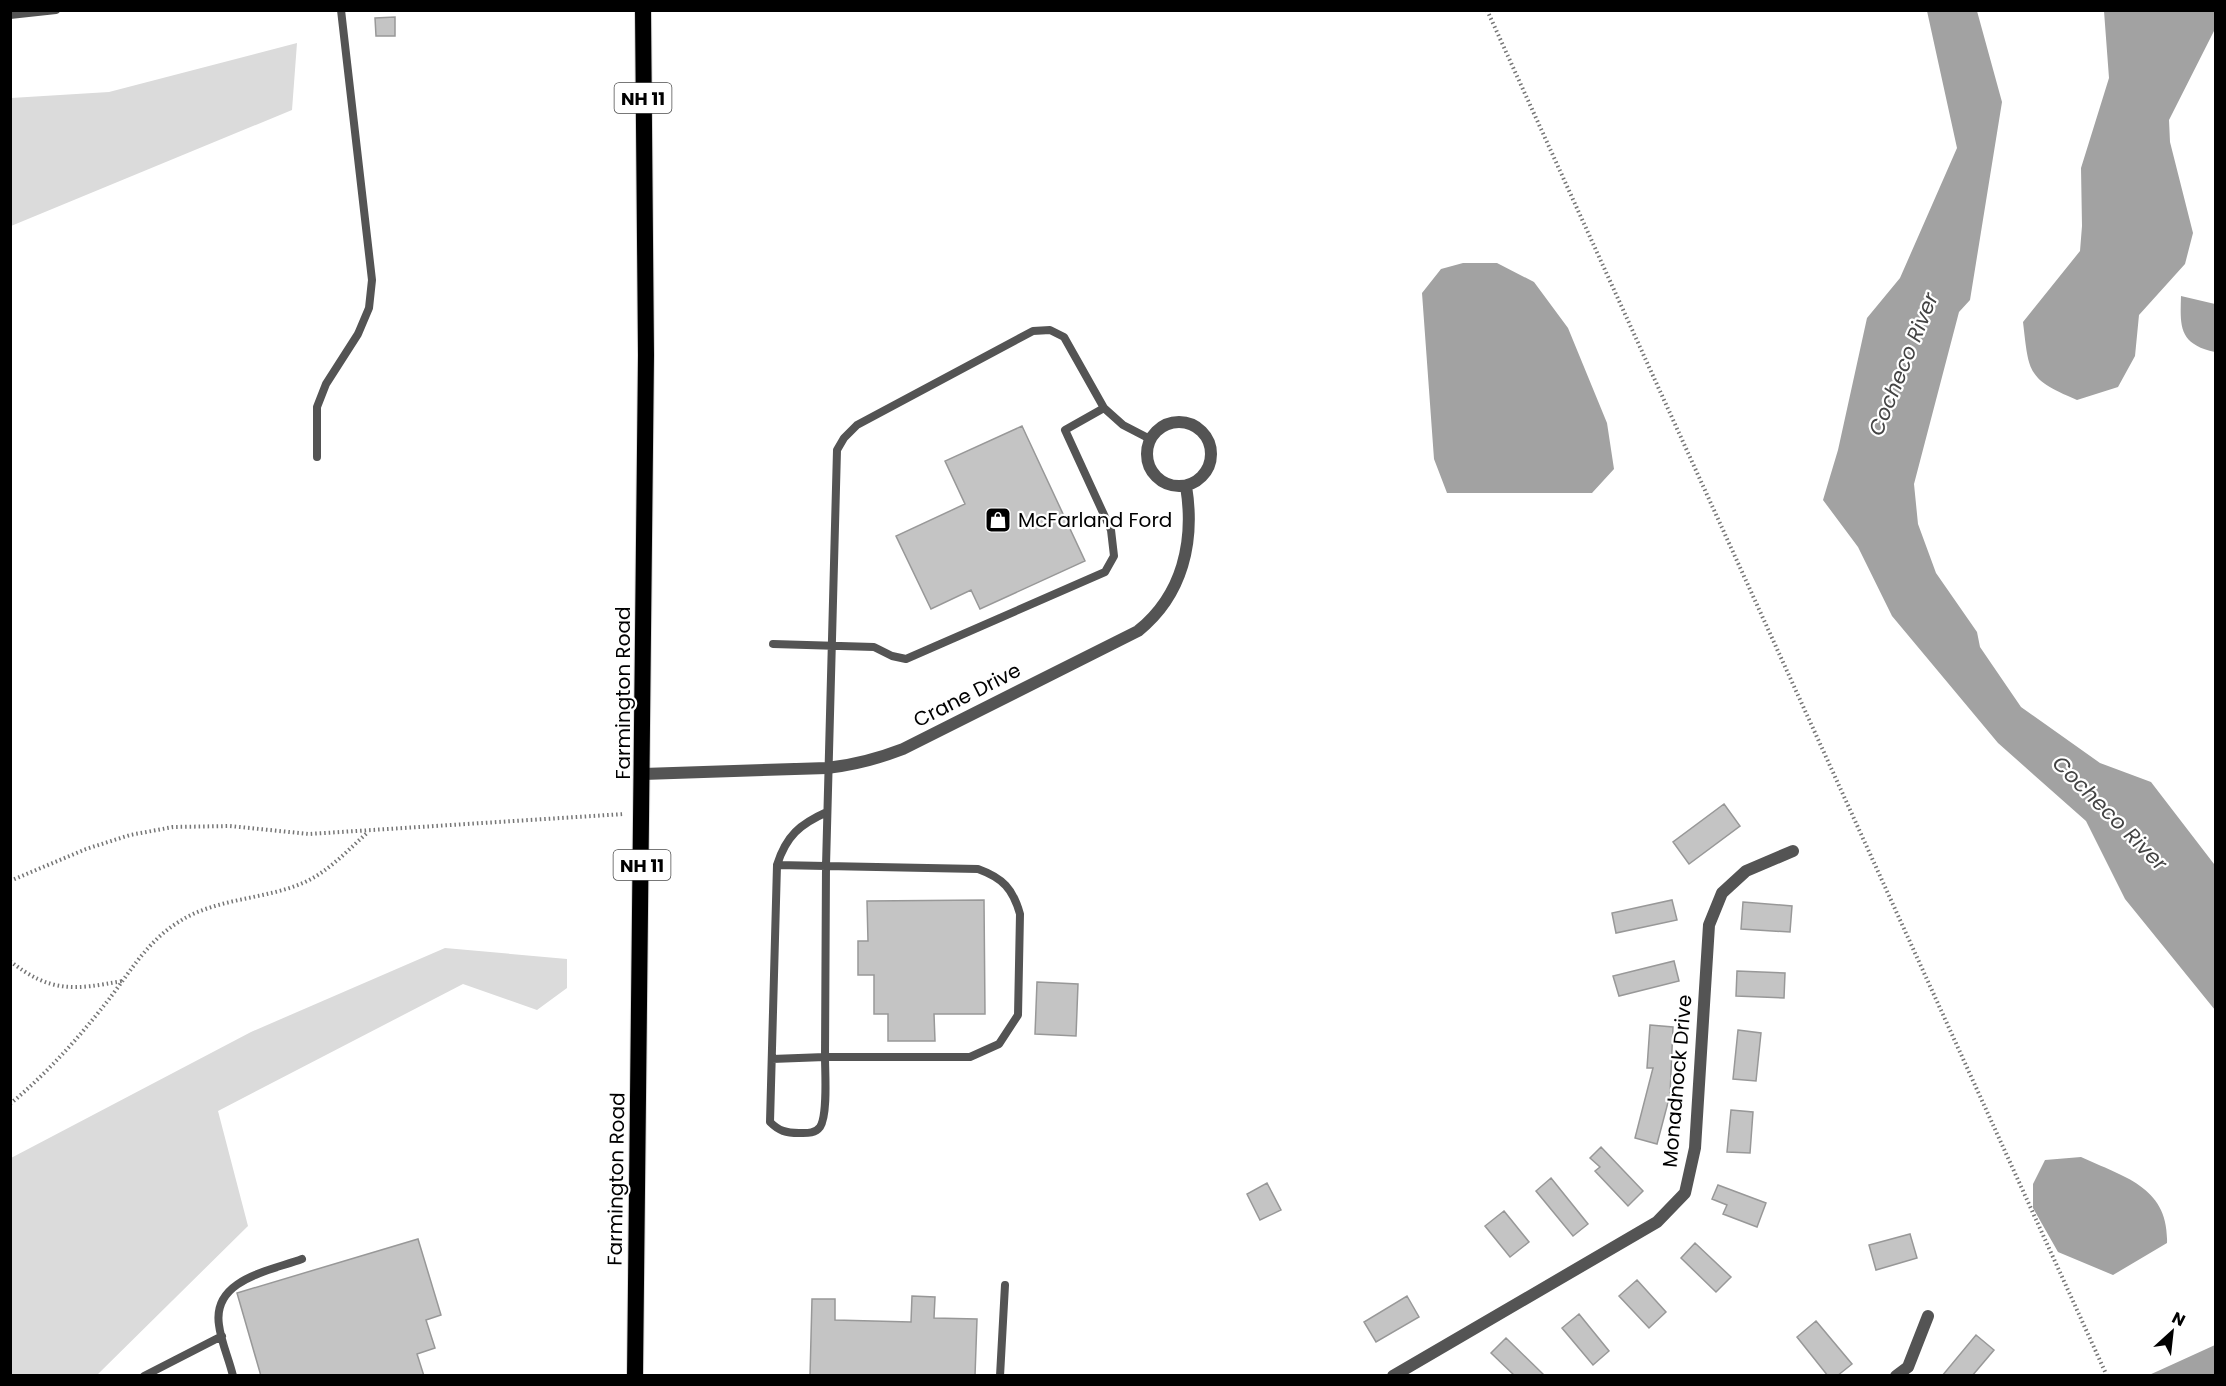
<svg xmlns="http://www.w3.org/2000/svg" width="2226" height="1386" font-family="Poppins,sans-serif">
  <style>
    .green { fill: #dbdbdb }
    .water { fill: #a2a2a2 }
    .building { fill: #c4c4c4; stroke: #989898; stroke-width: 1.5 }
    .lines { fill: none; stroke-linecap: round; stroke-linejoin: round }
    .trunk-casing { stroke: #dbdbdb; stroke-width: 18 }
    .path { stroke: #767676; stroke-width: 4; stroke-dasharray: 1.5 3; stroke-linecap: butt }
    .service { stroke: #545454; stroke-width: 8 }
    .minor { stroke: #545454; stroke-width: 12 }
    .trunk { stroke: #000; stroke-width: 16 }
    .labels { text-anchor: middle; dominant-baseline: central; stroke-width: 4.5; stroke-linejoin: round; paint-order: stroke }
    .shield { fill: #fff; stroke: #4c4c4c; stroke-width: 1.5 }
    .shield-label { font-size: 18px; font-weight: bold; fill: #000 }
    .poi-label { font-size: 20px; fill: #000; stroke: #fff; text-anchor: start }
    .street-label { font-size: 20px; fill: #000; stroke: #fff }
    .water-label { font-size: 21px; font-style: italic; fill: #434343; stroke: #fff }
  </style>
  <rect width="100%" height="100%" fill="#fff"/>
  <path class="green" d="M297 43 292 110 11 226V98L109 92Z
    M445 948 567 959V988L537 1010 463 984 218 1111 248 1226 97 1375H11V1158L251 1032Z"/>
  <path class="water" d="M1927 11H1977L2002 102 1970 300 1959 312 1914 484 1918 524 1936 573 1977 632 1980 647 2021 707 2100 763 2151 782 2214 864 2215 1010 2125 899 2086 821 1998 743 1892 616 1858 547 1823 500 1838 450 1867 318 1900 278 1957 148Z
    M2104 11H2215V29L2169 120 2170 142 2193 233 2185 264 2139 315 2135 356 2118 387 2077 400C2027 379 2029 373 2023 322L2080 251 2082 226 2081 168 2109 78Z
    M1463 263H1497L1534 282 1568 328 1607 423 1614 469 1592 493H1447L1434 459 1422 293 1441 269Z
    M2181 296 2215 304V352C2179 344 2180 327 2181 296Z
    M2081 1157C2124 1177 2169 1187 2167 1243L2113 1275 2058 1252 2033 1208V1184L2045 1160Z
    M2215 1345V1375H2149L2158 1371Z"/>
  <path class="building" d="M395 17V36H376L375 18Z
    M1022 426 1085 561 980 609 971 590 931 609 896 536 965 504 945 461Z
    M1724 804 1740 826 1689 864 1673 842Z
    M984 900 985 1014H934L935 1041H888V1014H874V975H858V941H868L867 901Z
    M1672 900 1677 920 1616 933 1612 913Z
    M1743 902 1792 906 1790 932 1741 929Z
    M1674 961 1679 981 1619 996 1613 976Z
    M1737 971 1785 973 1784 998 1736 996Z
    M1037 982 1078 984 1076 1036 1035 1034Z
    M1650 1025 1673 1027 1670 1095 1657 1144 1635 1138 1653 1068H1647Z
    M1738 1030 1761 1033 1756 1081 1733 1079Z
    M1731 1110 1753 1112 1750 1153 1727 1152Z
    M1601 1147 1643 1191 1628 1206 1595 1171 1600 1167 1590 1158Z
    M1551 1178 1588 1224 1573 1236 1536 1191Z
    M1267 1183 1281 1210 1260 1220 1247 1194Z
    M1718 1185 1766 1203 1757 1227 1723 1214 1727 1205 1712 1199Z
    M1504 1211 1529 1242 1510 1257 1485 1226Z
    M1910 1234 1917 1258 1876 1270 1869 1245Z
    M418 1239 441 1315 426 1320 435 1348 417 1354 424 1376H261L237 1293Z
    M1695 1243 1731 1277 1716 1292 1681 1258Z
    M1637 1280 1666 1312 1649 1328 1619 1296Z
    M912 1296 935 1297 934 1318 977 1319 975 1376H810L812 1299H835V1320L911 1322Z
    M1407 1296 1419 1317 1376 1342 1364 1322Z
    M1579 1314 1609 1351 1593 1365 1562 1328Z
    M1816 1321 1852 1364 1837 1376H1828L1797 1337Z
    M1976 1335 1994 1350 1972 1376H1942Z
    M1506 1338 1545 1376H1515L1491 1353Z"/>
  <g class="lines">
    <g class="trunk-casing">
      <path id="trunk" d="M635 1376 646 355 643 10"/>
    </g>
    <path class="path" d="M1487 10 2107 1376
      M10 881 86 849 130 835 173 827 230 826 309 834 624 814
      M10 961C50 993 75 990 122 981
      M10 1104C45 1075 74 1043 102 1008 126 979 144 944 177 923 214 898 263 900 303 883 328 872 347 851 367 833"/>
    <path class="service" d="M10 15 56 10
      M317 457V407L326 384 358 334 369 308 372 280 341 10
      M773 644 874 647 892 656 906 659 1105 572 1114 556 1111 530 1065 430 1104 408
      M827 812C800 824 786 836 777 865L770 1122C779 1131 786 1133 799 1133 806 1133 815 1134 820 1127 828 1115 825 1073 825 1057H970L999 1044 1018 1015 1020 914C1013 889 1003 878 978 869L826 866 837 450 844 438 857 425 1033 331 1050 330 1064 337 1104 408 1123 425 1150 439
      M772 1059 825 1057 826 866 777 865
      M144 1376 222 1336
      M233 1376C229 1359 221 1342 219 1325 212 1279 270 1271 302 1259
      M1000 1376 1005 1285"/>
    <path class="minor" d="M1147 454a32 32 0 1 1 64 0a32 32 0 1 1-64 0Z
      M643 774 827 768C854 765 877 759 903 749L1138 631C1183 595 1195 541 1186 486
      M1393 1376 1657 1222 1685 1193 1695 1148 1709 925 1722 893 1746 871 1793 851
      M1896 1376 1908 1367 1928 1316"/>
    <use href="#trunk" class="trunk"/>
  </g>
  <defs>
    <g id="shop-square" transform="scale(1.35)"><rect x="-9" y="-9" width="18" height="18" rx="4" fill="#000" stroke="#fff"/><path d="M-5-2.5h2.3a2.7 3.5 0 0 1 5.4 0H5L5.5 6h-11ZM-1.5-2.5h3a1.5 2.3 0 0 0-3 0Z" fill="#fff"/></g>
  </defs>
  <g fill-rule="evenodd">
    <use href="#shop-square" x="998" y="520"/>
  </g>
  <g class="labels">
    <g class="shield">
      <rect x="614.5" y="83" width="57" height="30" rx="4.5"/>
      <rect x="613.5" y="850" width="57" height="30" rx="4.5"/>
    </g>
    <g class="shield-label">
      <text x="643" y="98">NH 11</text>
      <text x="642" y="865">NH 11</text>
    </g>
    <g class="poi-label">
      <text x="1018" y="520">McFarland Ford</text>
    </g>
    <g class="street-label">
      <text transform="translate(623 693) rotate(-90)">Farmington Road</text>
      <text transform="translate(967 695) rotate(-27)">Crane Drive</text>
      <text transform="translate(1677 1081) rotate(-85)">Monadnock Drive</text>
      <text transform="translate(616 1179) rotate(-89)">Farmington Road</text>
    </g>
    <g class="water-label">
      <text transform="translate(1903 364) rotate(-68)">Cocheco River</text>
      <text transform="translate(2110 813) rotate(45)">Cocheco River</text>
    </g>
  </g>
  <rect width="2226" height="1386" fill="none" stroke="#000000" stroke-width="24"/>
  <g transform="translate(2172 1332) rotate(27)" stroke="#ffffff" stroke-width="4.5" paint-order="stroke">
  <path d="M0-4.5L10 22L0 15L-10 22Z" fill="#000000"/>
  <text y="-9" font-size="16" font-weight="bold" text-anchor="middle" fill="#000000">N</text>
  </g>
</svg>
